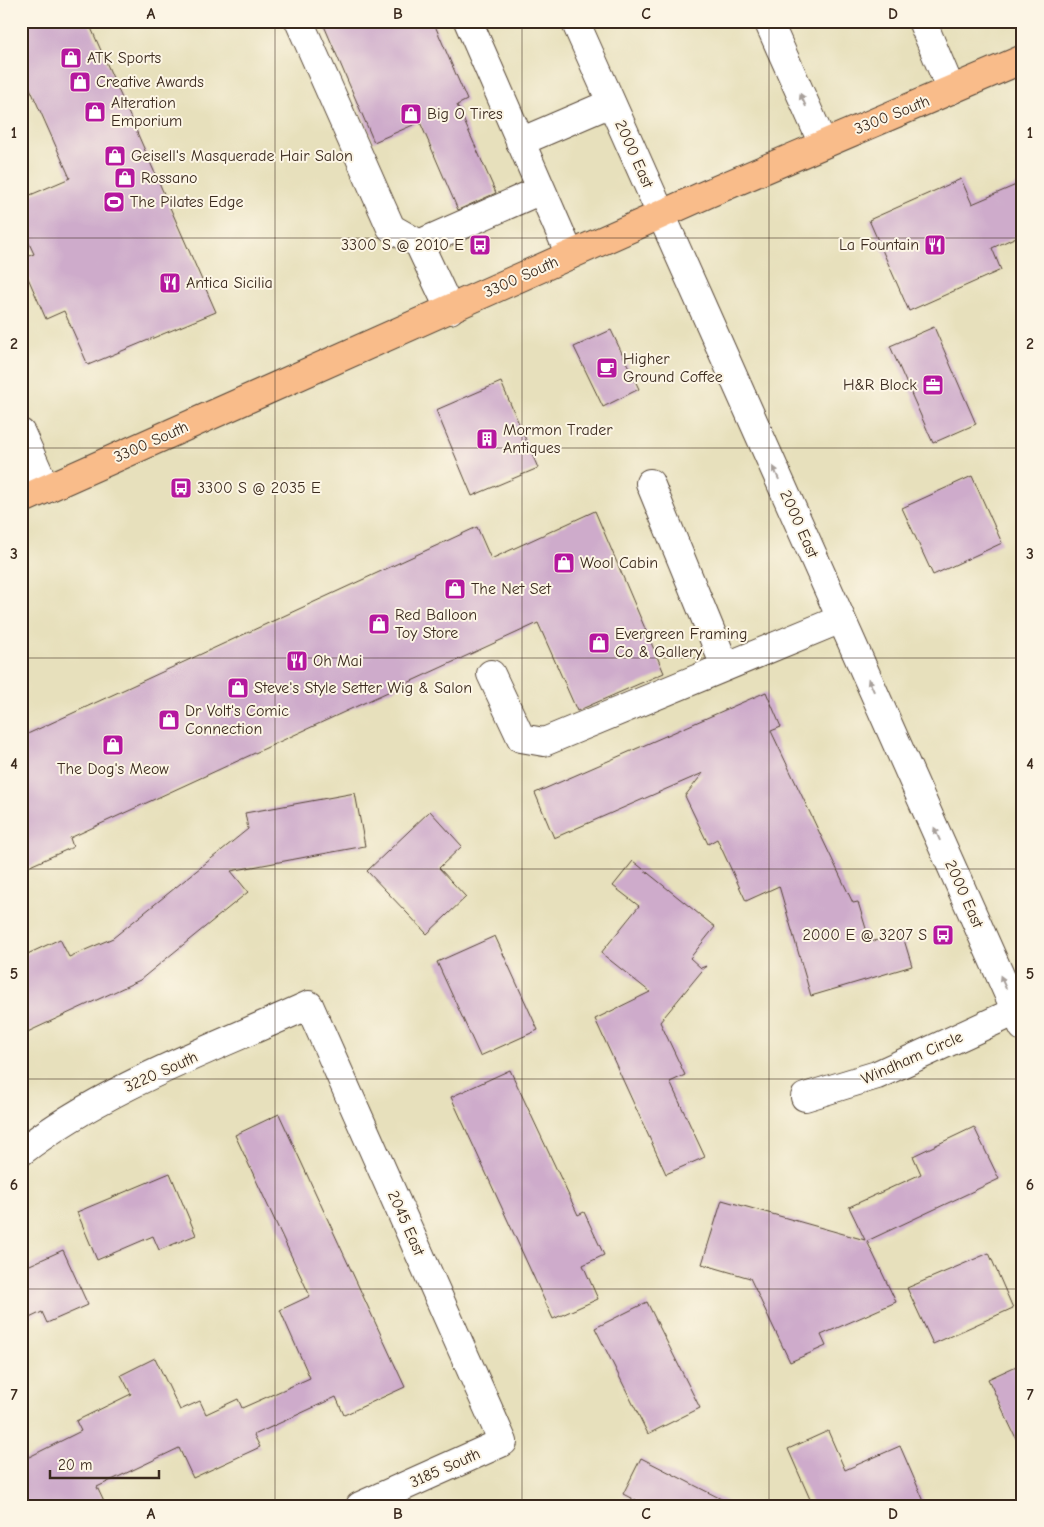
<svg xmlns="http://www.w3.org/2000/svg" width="1044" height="1527" font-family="'Comic Neue',sans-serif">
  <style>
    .building { fill: #ceabcb }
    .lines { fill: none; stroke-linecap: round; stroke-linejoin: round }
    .minor-casing { stroke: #554536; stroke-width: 30 }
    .major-casing { stroke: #554536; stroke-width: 30 }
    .minor { stroke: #fff; stroke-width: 28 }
    .major { stroke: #f9bc8a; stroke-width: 28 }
    .oneway { fill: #a79f9a }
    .grid { fill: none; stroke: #3b2a1e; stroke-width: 1; stroke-opacity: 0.55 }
    .labels { text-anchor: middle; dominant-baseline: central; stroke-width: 4; stroke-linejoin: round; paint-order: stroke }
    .poi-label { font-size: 16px; fill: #3b2a1e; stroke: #fcf5e5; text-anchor: start }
    .street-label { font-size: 16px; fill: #3b2a1e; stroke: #fcf5e5 }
    .neatline { fill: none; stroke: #3b2a1e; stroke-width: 2 }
    .grid-label { font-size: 16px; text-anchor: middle; font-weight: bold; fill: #3b2a1e }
  </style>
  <rect width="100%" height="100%" fill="#fcf5e5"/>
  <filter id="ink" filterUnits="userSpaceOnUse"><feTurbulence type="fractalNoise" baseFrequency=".02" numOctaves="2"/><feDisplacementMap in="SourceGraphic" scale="10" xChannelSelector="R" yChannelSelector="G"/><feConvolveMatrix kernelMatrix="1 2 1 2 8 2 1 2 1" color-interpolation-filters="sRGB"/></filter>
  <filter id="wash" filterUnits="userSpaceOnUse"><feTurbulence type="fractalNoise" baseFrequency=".0096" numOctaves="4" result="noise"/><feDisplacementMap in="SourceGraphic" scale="20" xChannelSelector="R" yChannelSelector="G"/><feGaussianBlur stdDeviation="1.12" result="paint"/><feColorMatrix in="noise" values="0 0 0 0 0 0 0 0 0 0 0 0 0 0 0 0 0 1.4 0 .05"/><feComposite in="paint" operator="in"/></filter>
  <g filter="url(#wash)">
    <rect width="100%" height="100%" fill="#e7e0bc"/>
    <g id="blocks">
      <path class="building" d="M21 21H88L216 312 88 365 64 311 46 319 21 262V259L34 254 21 226V199L70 178 21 68Z
        M322 21H433L467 100 457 105 496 193 458 210 420 122 374 142Z
        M961 179 972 204 1023 182V234L992 248 1001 270 909 311 869 220Z
        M934 327 976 424 933 443 890 346Z
        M611 330 639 389 603 407 574 347Z
        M501 382 538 468 472 496 436 410Z
        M972 476 1002 543 933 575 902 508Z
        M595 511 664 673 577 711 538 623 70 838 73 847 21 870V737L477 527 491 559Z
        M766 692 781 727 771 731 853 903 858 902 870 942 902 933 912 966 811 996 779 886 746 901 717 839 708 844 685 796 703 773 554 838 535 793Z
        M355 793 365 846 231 871 248 892 140 980 21 1035V957L60 939 69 957 113 938 248 829 245 813Z
        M430 811 462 846 439 868 466 897 427 934 367 871Z
        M633 861 715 927 690 958 701 968 706 966 660 1022 685 1075 670 1082 705 1157 666 1174 595 1019 650 992 601 953 639 906 613 886Z
        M495 936 538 1030 480 1056 437 962Z
        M510 1070 578 1215 584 1212 604 1255 583 1265 598 1299 553 1319 451 1097Z
        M279 1114 405 1387 344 1415 336 1397 254 1435 260 1447 193 1478 179 1448 97 1487 106 1506H21V1461L81 1431 76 1421 131 1394 121 1375 155 1358 180 1410 200 1401 206 1414 238 1399 242 1408 310 1378 280 1310 310 1296 235 1135Z
        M974 1127 999 1179 867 1241 896 1302 821 1335 826 1346 790 1362 750 1278 702 1264 722 1200 865 1240 849 1207 921 1174 913 1156Z
        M170 1173 196 1235 159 1250 153 1236 97 1260 77 1212Z
        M63 1250 88 1305 47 1323 42 1312 21 1322V1269Z
        M989 1253 1013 1308 933 1344 907 1288Z
        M647 1302 700 1408 648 1434 595 1328Z
        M1023 1363V1453L988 1379Z
        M828 1431 845 1470 900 1446 926 1506H813L788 1449Z
        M641 1458 735 1506H646L623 1494Z"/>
    </g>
  </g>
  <g filter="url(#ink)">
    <use href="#blocks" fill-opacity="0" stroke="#554536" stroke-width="1"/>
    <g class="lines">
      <g class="minor-casing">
        <path id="minor" d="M299 21 391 228 419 244 450 310
          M468 21 570 255
          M575 21 1023 1027
          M768 21 823 144
          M922 21 951 90
          M520 142 611 103
          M419 244 541 190
          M21 433 46 489
          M650 483 725 666
          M491 674 521 738 544 742 841 619
          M805 1097 877 1075 1016 1011
          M21 1152C105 1087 212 1049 309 1005L503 1442 360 1506"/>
      </g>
      <g class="major-casing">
        <path id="major" d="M21 500 707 194 1023 59"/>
      </g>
      <use href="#minor" class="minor"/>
      <use href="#major" class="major"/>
    </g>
    <defs><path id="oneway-solid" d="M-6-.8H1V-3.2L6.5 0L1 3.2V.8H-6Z" transform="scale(1.25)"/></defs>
    <g class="oneway">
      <use href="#oneway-solid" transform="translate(803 100) rotate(-114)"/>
      <use href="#oneway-solid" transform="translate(776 473) rotate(-114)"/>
      <use href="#oneway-solid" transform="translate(871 685) rotate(-114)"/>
      <use href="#oneway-solid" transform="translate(937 834) rotate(-114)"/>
      <use href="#oneway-solid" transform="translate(1003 982) rotate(-114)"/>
    </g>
  </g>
  <path class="grid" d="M275 21V1506M522 21V1506M769 21V1506M21 238H1023M21 448H1023M21 658H1023M21 869H1023M21 1079H1023M21 1289H1023"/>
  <defs>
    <g id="shop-square" transform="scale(1.125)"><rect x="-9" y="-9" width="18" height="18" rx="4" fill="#b5179e" stroke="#fcf5e5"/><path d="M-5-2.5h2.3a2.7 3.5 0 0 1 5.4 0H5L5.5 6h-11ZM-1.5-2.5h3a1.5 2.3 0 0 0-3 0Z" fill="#fff"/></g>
    <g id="stadium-square" transform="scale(1.125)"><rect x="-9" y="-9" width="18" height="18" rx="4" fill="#b5179e" stroke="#fcf5e5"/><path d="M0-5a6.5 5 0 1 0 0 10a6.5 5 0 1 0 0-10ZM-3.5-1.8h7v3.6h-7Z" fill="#fff"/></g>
    <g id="bus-square" transform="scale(1.125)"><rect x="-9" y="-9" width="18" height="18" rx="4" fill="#b5179e" stroke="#fcf5e5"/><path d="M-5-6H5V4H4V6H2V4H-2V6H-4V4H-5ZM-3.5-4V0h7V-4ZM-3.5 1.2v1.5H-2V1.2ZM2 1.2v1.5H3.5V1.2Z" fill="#fff"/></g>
    <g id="restaurant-square" transform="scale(1.125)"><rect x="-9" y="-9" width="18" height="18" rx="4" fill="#b5179e" stroke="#fcf5e5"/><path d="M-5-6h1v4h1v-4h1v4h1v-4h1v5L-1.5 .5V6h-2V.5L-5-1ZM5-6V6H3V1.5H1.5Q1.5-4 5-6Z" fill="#fff"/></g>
    <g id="cafe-square" transform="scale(1.125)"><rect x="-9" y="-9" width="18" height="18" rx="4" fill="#b5179e" stroke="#fcf5e5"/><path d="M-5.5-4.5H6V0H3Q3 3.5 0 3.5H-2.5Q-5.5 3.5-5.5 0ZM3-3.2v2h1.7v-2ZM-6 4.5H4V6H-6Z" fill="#fff"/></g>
    <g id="office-square" transform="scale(1.125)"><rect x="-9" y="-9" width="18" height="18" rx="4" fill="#b5179e" stroke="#fcf5e5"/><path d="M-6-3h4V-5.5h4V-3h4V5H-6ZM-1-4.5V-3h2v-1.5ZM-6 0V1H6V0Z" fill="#fff"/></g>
    <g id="building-square" transform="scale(1.125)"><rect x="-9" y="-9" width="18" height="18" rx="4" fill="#b5179e" stroke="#fcf5e5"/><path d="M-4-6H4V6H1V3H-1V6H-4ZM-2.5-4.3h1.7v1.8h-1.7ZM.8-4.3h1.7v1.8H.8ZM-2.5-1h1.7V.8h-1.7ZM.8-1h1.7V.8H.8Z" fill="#fff"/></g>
  </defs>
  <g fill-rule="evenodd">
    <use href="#shop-square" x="71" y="58"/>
    <use href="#shop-square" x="80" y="82"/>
    <use href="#shop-square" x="95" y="112"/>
    <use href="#shop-square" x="411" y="114"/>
    <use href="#shop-square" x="115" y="156"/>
    <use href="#shop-square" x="125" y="178"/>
    <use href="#stadium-square" x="114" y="202"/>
    <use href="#bus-square" x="480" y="245"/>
    <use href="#restaurant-square" x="935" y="245"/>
    <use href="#restaurant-square" x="170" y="283"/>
    <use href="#cafe-square" x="607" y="368"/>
    <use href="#office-square" x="933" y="385"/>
    <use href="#building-square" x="487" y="439"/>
    <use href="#bus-square" x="181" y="488"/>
    <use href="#shop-square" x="564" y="563"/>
    <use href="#shop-square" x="455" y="589"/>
    <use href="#shop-square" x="379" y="624"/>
    <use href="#shop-square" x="599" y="643"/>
    <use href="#restaurant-square" x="297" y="661"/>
    <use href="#shop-square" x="238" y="688"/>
    <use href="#shop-square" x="169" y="720"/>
    <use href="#shop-square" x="113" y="745"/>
    <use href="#bus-square" x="943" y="935"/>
  </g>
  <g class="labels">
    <g class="poi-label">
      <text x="87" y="58">ATK Sports</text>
      <text x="96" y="82">Creative Awards</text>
      <text x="111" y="103">Alteration<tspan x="111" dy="18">Emporium</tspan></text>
      <text x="427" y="114">Big O Tires</text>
      <text x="131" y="156">Geisell's Masquerade Hair Salon</text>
      <text x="141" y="178">Rossano</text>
      <text x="130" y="202">The Pilates Edge</text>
      <text x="464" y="245" text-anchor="end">3300 S @ 2010 E</text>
      <text x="919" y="245" text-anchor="end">La Fountain</text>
      <text x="186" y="283">Antica Sicilia</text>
      <text x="623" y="359">Higher<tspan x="623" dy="18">Ground Coffee</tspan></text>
      <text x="917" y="385" text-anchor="end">H&amp;R Block</text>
      <text x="503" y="430">Mormon Trader<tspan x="503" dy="18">Antiques</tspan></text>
      <text x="197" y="488">3300 S @ 2035 E</text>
      <text x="580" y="563">Wool Cabin</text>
      <text x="471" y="589">The Net Set</text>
      <text x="395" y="615">Red Balloon<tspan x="395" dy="18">Toy Store</tspan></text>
      <text x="615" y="634">Evergreen Framing<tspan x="615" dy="18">Co &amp; Gallery</tspan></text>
      <text x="313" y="661">Oh Mai</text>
      <text x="254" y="688">Steve's Style Setter Wig &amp; Salon</text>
      <text x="185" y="711">Dr Volt's Comic<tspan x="185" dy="18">Connection</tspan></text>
      <text x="113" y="769" text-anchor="middle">The Dog's Meow</text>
      <text x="927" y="935" text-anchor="end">2000 E @ 3207 S</text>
    </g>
    <g class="street-label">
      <text transform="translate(892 115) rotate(-22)">3300 South</text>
      <text transform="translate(634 154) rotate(66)">2000 East</text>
      <text transform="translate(521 277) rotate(-24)">3300 South</text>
      <text transform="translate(151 442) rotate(-24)">3300 South</text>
      <text transform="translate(799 524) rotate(66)">2000 East</text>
      <text transform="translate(964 894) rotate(66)">2000 East</text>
      <text transform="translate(912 1058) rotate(-24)">Windham Circle</text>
      <text transform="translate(161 1072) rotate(-24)">3220 South</text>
      <text transform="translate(406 1223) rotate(66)">2045 East</text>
      <text transform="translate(445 1468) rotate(-24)">3185 South</text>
    </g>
  </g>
  <rect width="1044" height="1527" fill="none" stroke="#fcf5e5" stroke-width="55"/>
  <path d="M50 1470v8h109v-8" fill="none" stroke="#3b2a1e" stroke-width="2.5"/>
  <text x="58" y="1470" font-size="15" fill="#3b2a1e" stroke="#fcf5e5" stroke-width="4" paint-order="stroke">20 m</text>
  <rect x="28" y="28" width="988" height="1472" class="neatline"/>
  <g class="grid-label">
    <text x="151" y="19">A</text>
    <text x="398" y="19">B</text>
    <text x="646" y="19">C</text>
    <text x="893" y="19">D</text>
    <text x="14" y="138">1</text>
    <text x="1030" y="138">1</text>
    <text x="14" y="349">2</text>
    <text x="1030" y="349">2</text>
    <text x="14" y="559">3</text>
    <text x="1030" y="559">3</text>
    <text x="14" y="769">4</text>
    <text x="1030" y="769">4</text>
    <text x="14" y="979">5</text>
    <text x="1030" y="979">5</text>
    <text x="14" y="1190">6</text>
    <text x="1030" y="1190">6</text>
    <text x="14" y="1400">7</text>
    <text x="1030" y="1400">7</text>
    <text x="151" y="1519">A</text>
    <text x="398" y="1519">B</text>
    <text x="646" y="1519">C</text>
    <text x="893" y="1519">D</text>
  </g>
</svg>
